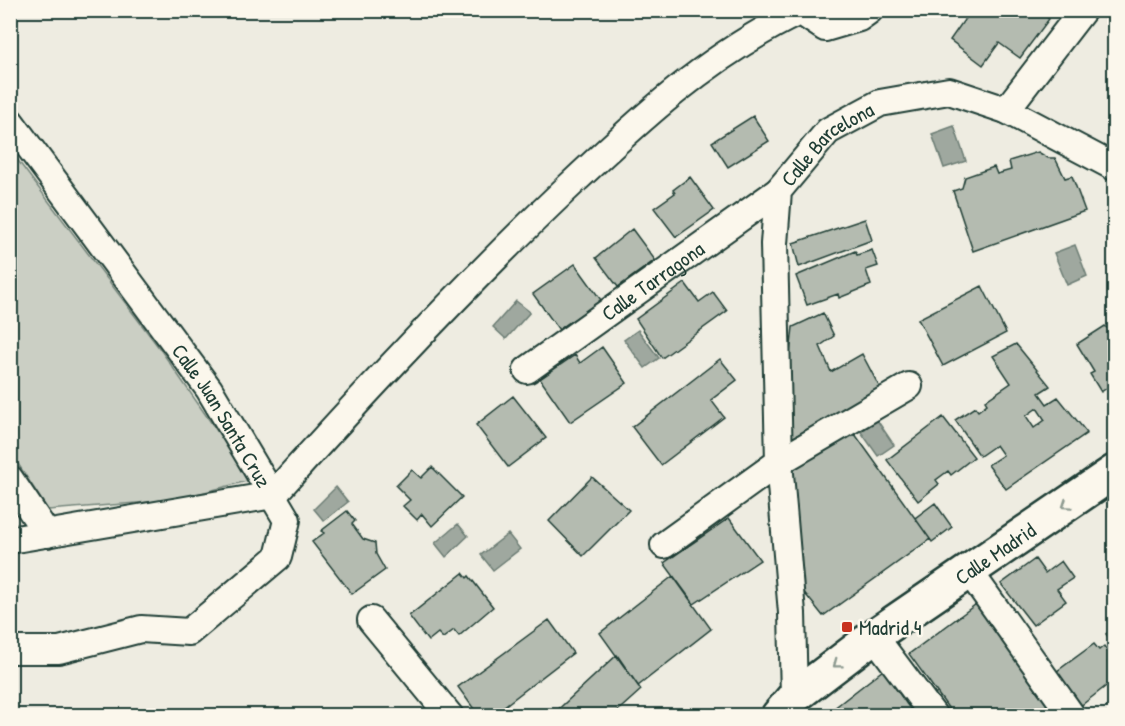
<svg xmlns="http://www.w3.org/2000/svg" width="1125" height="726" font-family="'Patrick Hand',sans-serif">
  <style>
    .green { fill: #cbcfc4; stroke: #75867c; stroke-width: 1.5 }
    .water { fill: #9fa89f; stroke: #6c7d74; stroke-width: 1.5 }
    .building { fill: #b4bbb0; stroke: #1f3d34; stroke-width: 1.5; fill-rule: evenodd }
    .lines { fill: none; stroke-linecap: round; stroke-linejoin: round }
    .street-casing { stroke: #1f3d34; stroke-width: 30 }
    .secondary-casing { stroke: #1f3d34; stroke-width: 38 }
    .street { stroke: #fbf7ec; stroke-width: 26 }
    .secondary { stroke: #fbf7ec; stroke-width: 33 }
    .oneway { stroke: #8d9a90 }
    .poi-dot { fill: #c8321e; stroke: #fbf7ec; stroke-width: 2 }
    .labels { text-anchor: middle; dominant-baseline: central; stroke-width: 5; stroke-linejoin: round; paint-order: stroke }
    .street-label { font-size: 21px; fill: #1f3d34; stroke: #fbf7ec }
    .poi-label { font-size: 21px; fill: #1f3d34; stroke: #fbf7ec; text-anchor: start }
  </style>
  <rect width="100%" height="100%" fill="#eeece1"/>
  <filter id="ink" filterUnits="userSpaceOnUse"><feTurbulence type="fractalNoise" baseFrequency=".0167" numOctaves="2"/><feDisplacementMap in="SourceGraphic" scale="12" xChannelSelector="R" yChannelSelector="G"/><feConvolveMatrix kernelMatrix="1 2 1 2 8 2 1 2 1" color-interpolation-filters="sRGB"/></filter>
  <g filter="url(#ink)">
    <path class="green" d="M10 150 160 349 251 480 174 500 48 510 11 453Z"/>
    <path class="water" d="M954 126 966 161 944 168 932 134Z
      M1075 245 1087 276 1067 285 1054 253Z
      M516 301 530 312 506 339 493 327Z
      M638 330 659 358 645 368 624 340Z
      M877 420 894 445 878 456 861 432Z
      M336 487 348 502 324 521 314 509Z
      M458 524 468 536 446 557 435 543Z
      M508 534 520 549 493 570 481 555Z"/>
    <path class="building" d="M971 10H1037L1049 19 1020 58 999 43 983 65 950 40Z
      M753 116 769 141 728 167 712 142Z
      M1038 152 1048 158H1055L1065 178 1072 176 1085 211 973 251 953 191 962 188 965 177 994 167 997 174 1011 170 1009 161Z
      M690 177 714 210 676 237 654 208 675 193 673 190Z
      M865 219 872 240 799 267 793 243Z
      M632 229 655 260 618 287 596 258Z
      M872 250 878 266 866 270 871 285 839 298 838 294 807 305 796 276 855 251 857 255Z
      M575 264 601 300 559 330 533 294Z
      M685 283 699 302 713 292 727 311 662 358 636 319Z
      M982 286 1006 333 943 366 918 319Z
      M823 313 834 336 820 346 831 372 862 354 881 390 792 438 789 364 793 327Z
      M1114 324V383L1101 392 1090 374 1094 372 1077 344 1105 326 1107 328Z
      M1016 344 1050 386 1039 393 1047 404 1058 397 1087 433 1006 489 988 465 1003 455 996 445 980 456 955 420 975 407 978 411 987 404 985 401 1011 383 993 356ZM1037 408 1045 420 1034 428 1026 416Z
      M602 347 627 383 570 422 540 379 575 355 580 363Z
      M720 359 737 380 711 400 724 417 661 465 632 427Z
      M513 396 546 438 508 467 476 425Z
      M943 417 974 457 951 475 948 471 936 480 939 484 918 501 887 460Z
      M852 430 930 539 823 616 794 580 792 461Z
      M432 467 462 497 432 526 422 514 417 520 403 506 410 500 396 486 412 470 421 478Z
      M592 477 629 510 583 556 549 521Z
      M935 503 952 527 932 542 915 518Z
      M347 511 355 521 352 524 363 539 375 543 376 554 385 570 352 594 312 542 324 533 321 531Z
      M729 518 760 560 694 604 664 563Z
      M1035 559 1045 573 1061 561 1073 578 1057 589 1066 601 1033 625 1001 584Z
      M463 573 467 578 469 576 493 607 459 636 454 630 443 638 438 633 428 641 409 616Z
      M673 576 711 629 638 686 600 633Z
      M983 599 1068 716H954L909 654Z
      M549 620 573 653 494 714 492 712 487 716H479L458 687Z
      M1114 628V645L1106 634Z
      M1094 644 1099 650 1104 646 1113 659 1108 662 1114 670V680L1074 711 1049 677Z
      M617 655 641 690 612 716H551Z
      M883 670 915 716H824Z"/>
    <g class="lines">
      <g class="street-casing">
        <g id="street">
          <path d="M798 10 825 28 859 18 870 10"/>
          <path d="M1006 110 1083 10"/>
          <path id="s1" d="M10 121 209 389 287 520 278 557 189 632 141 629 59 650H10"/>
          <path id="s2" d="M527 370 778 191"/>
          <path d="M10 479 47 534"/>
          <path d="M273 495C367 390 463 287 565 190 637 122 708 55 799 12"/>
          <path d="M10 540 273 495"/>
          <path d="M664 545 779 462 909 386"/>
          <path d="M969 571 1072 716"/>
          <path d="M371 620 450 716"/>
          <path d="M874 636 934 716"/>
          <path id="s3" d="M794 697 792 613 779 462 774 244 778 191 828 131 880 103 949 91 1006 110 1114 167"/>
        </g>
      </g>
      <g class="secondary-casing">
        <g id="secondary">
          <path id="s4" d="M778 716 794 697 874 636 1114 472"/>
        </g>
      </g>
      <use href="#street" class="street"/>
      <use href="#secondary" class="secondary"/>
    </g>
    <defs><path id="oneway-chevron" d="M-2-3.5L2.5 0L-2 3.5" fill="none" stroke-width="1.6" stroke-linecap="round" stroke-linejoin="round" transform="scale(1.5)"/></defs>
    <g class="oneway">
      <use href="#oneway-chevron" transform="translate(1066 505) rotate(146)"/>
      <use href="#oneway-chevron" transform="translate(837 664) rotate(143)"/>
    </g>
  </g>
  <rect class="poi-dot" x="841" y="621" width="12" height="12" rx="3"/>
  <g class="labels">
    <g class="street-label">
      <text stroke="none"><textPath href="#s3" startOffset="576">Calle Barcelona</textPath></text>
      <text stroke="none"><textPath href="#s2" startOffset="154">Calle Tarragona</textPath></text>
      <text stroke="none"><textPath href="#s1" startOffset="363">Calle Juan Santa Cruz</textPath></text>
      <text stroke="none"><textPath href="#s4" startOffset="272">Calle Madrid</textPath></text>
    </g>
    <g class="poi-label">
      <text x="859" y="627">Madrid 4</text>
    </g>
  </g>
  <rect width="1125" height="726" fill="none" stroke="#fbf7ec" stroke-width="36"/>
  <rect x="18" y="18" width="1089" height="690" fill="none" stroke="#1f3d34" stroke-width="2" filter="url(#ink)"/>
</svg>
